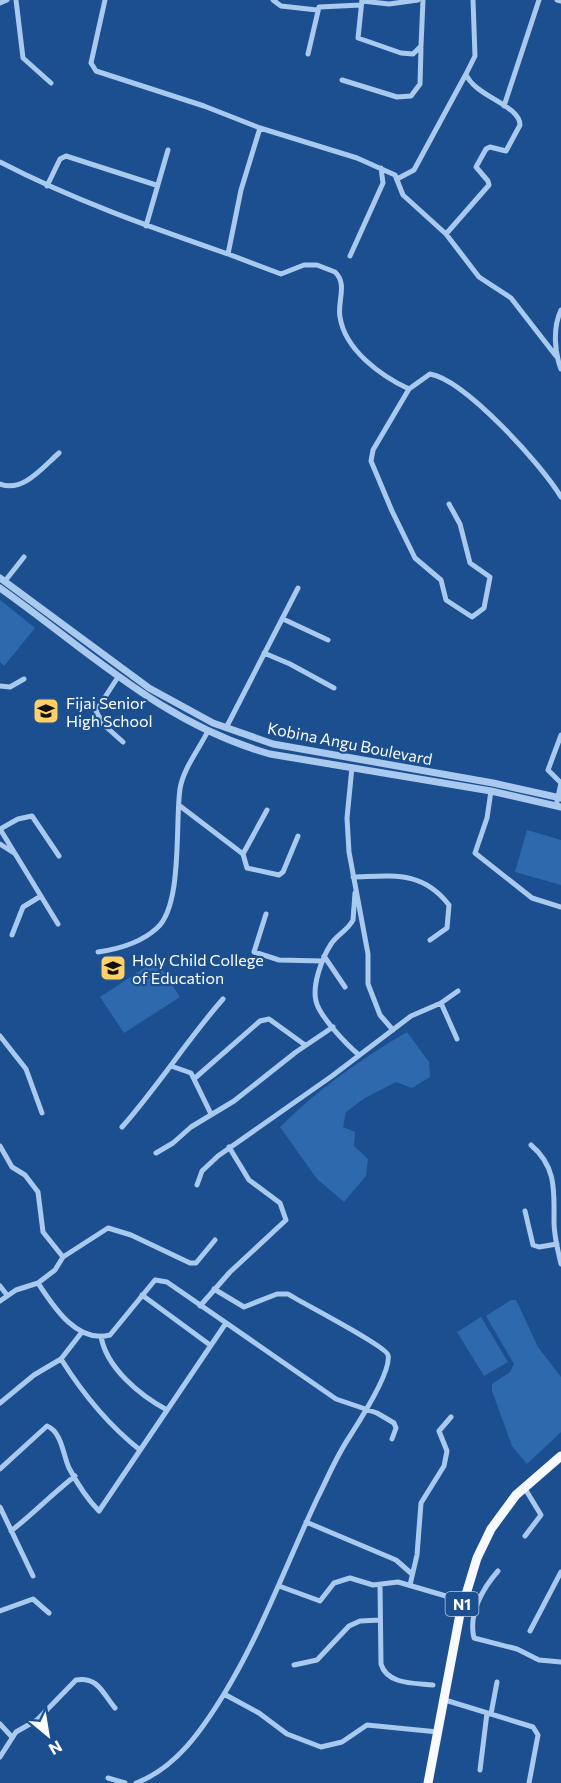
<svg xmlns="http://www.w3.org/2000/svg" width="561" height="1783" font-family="Commissioner,sans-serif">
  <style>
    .green { fill: #2e69ad }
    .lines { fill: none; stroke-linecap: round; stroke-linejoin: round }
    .minor { stroke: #a9c9ee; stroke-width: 5 }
    .tertiary { stroke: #a9c9ee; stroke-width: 7 }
    .trunk { stroke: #f8faff; stroke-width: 9 }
    .labels { text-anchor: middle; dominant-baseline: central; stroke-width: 4.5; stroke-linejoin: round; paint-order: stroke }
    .shield { fill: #1b4f8f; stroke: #bbcadd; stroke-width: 1.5 }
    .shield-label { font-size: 15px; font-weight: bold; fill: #fff }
    .poi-label { font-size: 16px; fill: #fff; stroke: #1b4f8f; text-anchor: start }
    .street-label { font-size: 16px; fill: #fff; stroke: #1b4f8f }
  </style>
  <rect width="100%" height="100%" fill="#1b4f8f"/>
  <path class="green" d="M0 600 35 628 4 666 0 662Z
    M527 830 561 840V885L515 872Z
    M156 960 180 997 124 1033 100 997Z
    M407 1032 429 1062 430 1077 412 1088 396 1082 365 1098 346 1112 343 1127 355 1132 354 1146 368 1159 366 1176 344 1202 317 1179 280 1127C317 1090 361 1059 407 1032Z
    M511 1300H516L538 1347 561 1377V1432L527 1464 512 1446 492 1391V1384L510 1372 514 1364 486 1316Z
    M481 1317 508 1362 484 1376 457 1332Z"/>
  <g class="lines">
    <path class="minor" d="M16 0 23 58 51 83
      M273 0 281 6 317 10
      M362 0 358 38 401 53 413 54 421 46 423 0
      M557 0 561 1
      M362 1 389 4 418 0
      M0 3 7 0
      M308 54 319 7 361 5
      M342 80 397 97 411 96 420 84 421 48
      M504 106 539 0
      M260 128 357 158 395 175 403 195 446 234 479 277 511 298 556 356
      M0 162C73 200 150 227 228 254L241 190 260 128 204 106 96 71 91 63 105 0
      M397 179 414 170 466 74
      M47 186 60 159 66 156 156 185
      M146 226 168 150
      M446 234 489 185 488 181 476 167 486 149 490 147 506 151 520 125C520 105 474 96 466 74L475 56 473 0
      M228 254 281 274 304 265H317L335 272C348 284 337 302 340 317 345 350 381 376 409 389
      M350 256 383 183 381 168
      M561 310C553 327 554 351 561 369
      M0 484C23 493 43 467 59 453
      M449 504 460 524 470 563 490 577 484 608 472 617 446 600 441 580 415 558 392 511 371 461 373 450 409 389 430 374C465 380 542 465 561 497
      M5 581 24 557
      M283 619 328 640
      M264 653 290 664 334 688
      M118 677 96 711 103 724 123 742
      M0 686 10 687 24 679
      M226 728 298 588
      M352 767 347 818 349 852 368 954V984L380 1015 393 1030
      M491 791 487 818 475 853 532 898 561 907
      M180 806 243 854 267 810
      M556 806 561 783 548 770 561 735
      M0 829 58 924
      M0 829 18 819 32 816 59 856
      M0 844 14 853
      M243 854 247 868 279 875 283 872 298 836
      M353 877C392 876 422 870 449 905L447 928 430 940
      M355 893 353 920C348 930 337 935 331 944 322 958 312 985 316 1001 319 1016 347 1045 359 1055
      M266 914 254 952 279 960 322 961
      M12 935 23 907 41 896
      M98 952C119 949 141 943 157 928 183 905 175 822 180 789 183 769 199 749 208 731
      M324 956 345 987
      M441 1003 457 1039
      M0 1036 26 1069 42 1113
      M171 1066 191 1073 211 1114
      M195 1078 260 1021 269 1019 305 1045
      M122 1127C159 1085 187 1040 223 999
      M531 1145C557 1167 554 1192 554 1222 554 1236 558 1251 561 1264
      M0 1146 12 1167 25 1175 38 1192 43 1232 63 1257 55 1270 38 1283
      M156 1153 173 1143 191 1127 234 1101 296 1052 333 1027
      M197 1185 202 1171 218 1156 332 1076 411 1016 441 1003 458 991
      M525 1211 533 1245 539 1247 557 1244
      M63 1257 108 1228 131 1235 190 1263H196L215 1240
      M0 1286 7 1295
      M142 1295 210 1345
      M0 1301 16 1290 38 1283C53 1306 77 1344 110 1335L155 1280 167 1282 336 1399 377 1413 394 1423 396 1428 392 1439
      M200 1306 230 1272 286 1220 280 1203 249 1180 229 1147
      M101 1336C106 1368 141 1396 167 1410
      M61 1359C83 1394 107 1424 140 1450
      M0 1403 34 1375 61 1359 82 1332
      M0 1469 47 1426C62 1432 63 1455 69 1468 77 1483 87 1499 99 1511L226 1323
      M524 1487 541 1515 525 1536
      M0 1507 33 1576
      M306 1522 396 1560 412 1574
      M11 1531C33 1514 52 1494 75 1476
      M498 1571C483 1588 468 1614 474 1638L517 1649 539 1660 561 1662
      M380 1585 381 1664C387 1685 416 1683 433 1685
      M410 1585 417 1555 421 1503 444 1466 447 1451 439 1431 451 1417
      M279 1586 320 1601 334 1583 350 1578 373 1585 398 1582 463 1601
      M0 1611 33 1599 49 1613
      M530 1631 561 1572
      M294 1665 317 1660 349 1626 360 1621 380 1620
      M224 1694 259 1713 287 1734 321 1747 342 1742 367 1725 438 1732
      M445 1700 533 1727 538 1735 529 1783
      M491 1714 497 1682
      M0 1724 12 1737
      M0 1757 16 1732 37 1720 76 1680C98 1676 103 1694 115 1708
      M480 1770 487 1713
      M108 1778 125 1783
      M136 1783C176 1768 202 1730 224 1694 262 1632 287 1562 318 1497 328 1477 337 1455 350 1436 359 1422 392 1371 388 1355 386 1346 302 1303 288 1294H277L244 1307 214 1289"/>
    <path class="tertiary" d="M0 578 149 688 213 723 273 744 493 783 561 798
      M0 588C89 651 163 724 270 754L491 791 561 807"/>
    <path class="trunk" d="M428 1783 460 1614 477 1558 491 1529 516 1495 561 1456"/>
  </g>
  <defs>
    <g id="school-square" transform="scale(1.35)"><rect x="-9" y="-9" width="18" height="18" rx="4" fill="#ffd166" stroke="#1b4f8f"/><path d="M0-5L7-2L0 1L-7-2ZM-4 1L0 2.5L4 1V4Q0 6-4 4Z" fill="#111"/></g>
    <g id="university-square" transform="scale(1.35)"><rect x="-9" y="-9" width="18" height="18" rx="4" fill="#ffd166" stroke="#1b4f8f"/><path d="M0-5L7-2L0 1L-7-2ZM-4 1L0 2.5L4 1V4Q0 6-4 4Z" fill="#111"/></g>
  </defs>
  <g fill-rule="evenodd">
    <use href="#school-square" x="46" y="711"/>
    <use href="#university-square" x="113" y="968"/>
  </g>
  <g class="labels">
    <rect class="shield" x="445.5" y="1592" width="33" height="24" rx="4.5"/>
    <g class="shield-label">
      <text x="462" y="1604">N1</text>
    </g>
    <g class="poi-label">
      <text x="66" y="702">Fijai Senior<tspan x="66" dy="18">High School</tspan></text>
      <text x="132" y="959">Holy Child College<tspan x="132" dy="18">of Education</tspan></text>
    </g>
    <g class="street-label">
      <text transform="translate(350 743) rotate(11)">Kobina Angu Boulevard</text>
    </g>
  </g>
  <g transform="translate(48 1735) rotate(150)" stroke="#1b4f8f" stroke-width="4.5" paint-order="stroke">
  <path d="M0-4.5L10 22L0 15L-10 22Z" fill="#ffffff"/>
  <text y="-9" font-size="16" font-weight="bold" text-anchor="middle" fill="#ffffff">N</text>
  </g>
</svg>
